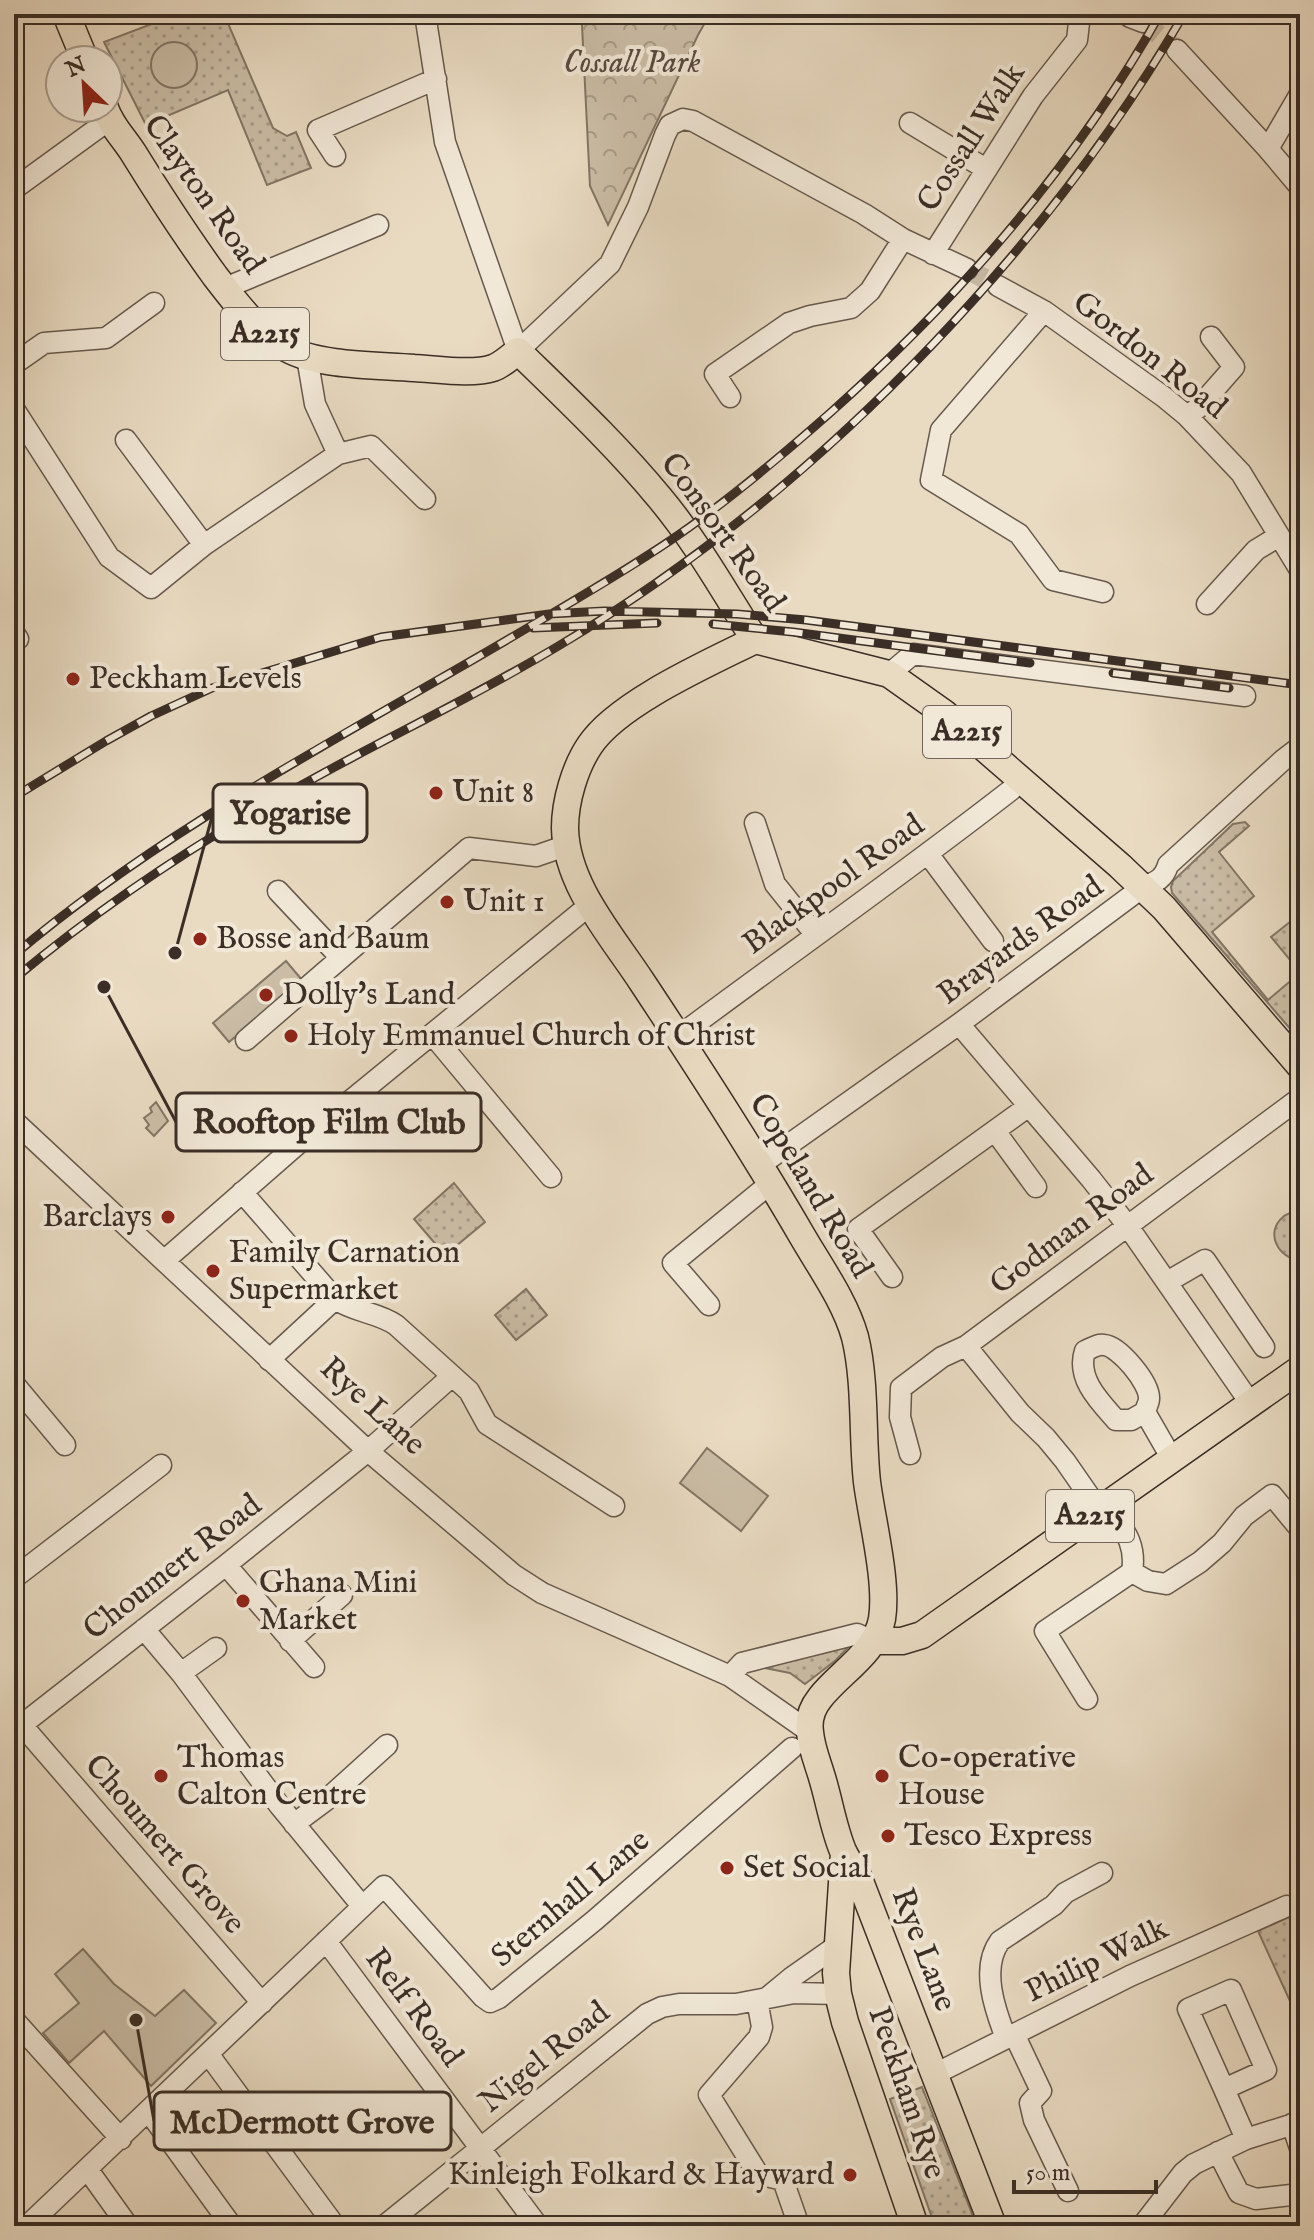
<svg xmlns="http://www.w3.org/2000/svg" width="1314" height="2240" font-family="'IM FELL English',serif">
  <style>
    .grass { fill: url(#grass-dots); stroke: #827666; stroke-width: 2 }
    .park { fill: url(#park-crowns); stroke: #827666; stroke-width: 2 }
    .garden { fill: #cbbea7; stroke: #827666; stroke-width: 2 }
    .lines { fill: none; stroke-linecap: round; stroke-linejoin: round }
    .minor-tunnel { stroke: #c6b8a3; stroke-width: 20; stroke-dasharray: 20 10; stroke-linecap: butt }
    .minor-casing { stroke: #66594d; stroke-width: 23 }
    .major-casing { stroke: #3a2e26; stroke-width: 29 }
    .minor { stroke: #f1e8d7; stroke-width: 20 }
    .major { stroke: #e9dbc2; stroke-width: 26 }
    .rail-casing { stroke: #3a2e26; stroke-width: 9 }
    .rail { stroke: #f1e8d7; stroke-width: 6; stroke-dasharray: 18; stroke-linecap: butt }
    .poi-dot { fill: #8f2418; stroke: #f1e8d7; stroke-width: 3 }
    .labels { text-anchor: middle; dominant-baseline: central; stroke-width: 8; stroke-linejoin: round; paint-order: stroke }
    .shield { fill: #f1e8d7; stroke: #71665b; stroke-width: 2 }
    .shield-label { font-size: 30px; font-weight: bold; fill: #3a2e26 }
    .park-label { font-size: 32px; font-style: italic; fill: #574b40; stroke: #f1e8d7 }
    .street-label { font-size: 32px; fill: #3a2e26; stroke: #f1e8d7 }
    .poi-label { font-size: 32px; fill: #3a2e26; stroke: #f1e8d7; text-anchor: start }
    .leader { fill: none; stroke: #3a2e26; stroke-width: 3 }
    .callout-dot { fill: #3a2e26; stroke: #f1e8d7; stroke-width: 3 }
    .callout { fill: #f1e8d7; stroke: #3a2e26; stroke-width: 3 }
    .callout-label { font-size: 34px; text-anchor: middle; font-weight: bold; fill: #3a2e26 }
  </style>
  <defs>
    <pattern id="grass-dots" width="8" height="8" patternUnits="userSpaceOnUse" patternTransform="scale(2)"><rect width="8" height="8" fill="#cbbea7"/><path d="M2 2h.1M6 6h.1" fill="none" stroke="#a69b88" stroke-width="1.8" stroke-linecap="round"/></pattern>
    <pattern id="park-crowns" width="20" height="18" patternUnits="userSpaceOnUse" patternTransform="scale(2)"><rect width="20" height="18" fill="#cbbea7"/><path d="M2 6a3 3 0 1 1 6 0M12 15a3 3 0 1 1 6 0" fill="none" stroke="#a69b88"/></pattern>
  </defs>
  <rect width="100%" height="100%" fill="#e9dbc2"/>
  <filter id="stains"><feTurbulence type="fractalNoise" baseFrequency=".0025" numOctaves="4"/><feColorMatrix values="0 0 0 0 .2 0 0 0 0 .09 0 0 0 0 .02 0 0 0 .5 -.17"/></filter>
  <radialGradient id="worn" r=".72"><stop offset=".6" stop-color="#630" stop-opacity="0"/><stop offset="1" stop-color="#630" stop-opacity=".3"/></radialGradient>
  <path class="grass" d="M178 14H224L273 128 287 136 296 132 311 168 267 185 228 90 146 125 104 42Z
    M1245 822 1249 826 1219 852 1254 896 1212 932 1268 1000 1300 973V1040L1172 893 1171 887 1173 881 1233 824Z
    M1300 914V972L1271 937Z
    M454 1183 485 1222 445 1255 414 1219Z
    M1295 1211H1300V1260C1279 1259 1264 1233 1283 1217 1286 1214 1291 1213 1295 1211Z
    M526 1289 547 1315 516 1340 495 1315Z
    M853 1642 836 1660 805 1684 790 1673 760 1667Z
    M1289 1917 1300 1942V2023L1258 1931Z
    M922 2087 971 2211 975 2226H935L890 2099Z"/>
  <path class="park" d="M574 14H710L698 35 608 225 590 186 582 25Z"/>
  <path class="garden" d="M151 65a23 23 0 1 1 46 0a23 23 0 1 1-46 0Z
    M286 961 302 980 229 1042 213 1023Z
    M156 1102 168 1121 154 1136 146 1128 149 1125 144 1118 152 1112 150 1108Z
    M707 1448 768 1496 741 1531 680 1483Z
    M83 1949 114 1984 155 2016 184 1990 216 2023 151 2086 104 2031 69 2063 43 2033 79 2003 55 1974Z"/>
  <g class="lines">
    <path class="minor-tunnel" d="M1143 22 1177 50
      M967 269 998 286"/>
    <g class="minor-casing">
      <path id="minor" d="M425 14 445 142 518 351 610 264 638 207 665 135 670 125 683 119 693 121 864 214 903 239 967 269
        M1130 17 1143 22
        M1177 50 1268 149 1300 187
        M910 123 986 169
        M1268 149 1300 94
        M335 156 318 130 436 79
        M14 189 109 120
        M933 254 1033 96 1077 40 1080 14
        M998 286 1044 311 1164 397 1187 416 1241 473 1300 570
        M225 288 378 225
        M1044 311 941 430 931 480 1019 534 1053 580 1103 592
        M14 364 44 343 106 338 154 303
        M730 397 715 374 789 323 810 316 851 308 870 291 903 239
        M14 409 109 557 151 588 204 545 338 454 315 404 307 357
        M1187 416 1198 408 1234 367 1211 337
        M126 440 204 545
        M338 454 371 446 425 499
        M1207 604 1256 550 1279 536
        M14 633 18 639
        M889 674 913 654 1245 696
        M755 823 775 884 815 934
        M928 854 993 941
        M278 891 341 958 469 848 536 856 568 845
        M959 1024 1091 1179 1127 1225 1251 1404
        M432 1034 551 1177
        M679 1036C789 954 902 875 1011 790L1021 778
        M246 1040 341 958
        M14 1121 368 1451 514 1575 542 1593 730 1676 810 1732
        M995 1131 1036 1187
        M760 1165 959 1024 1143 887C1156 882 1164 879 1168 865L1283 760 1300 747
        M242 1192 335 1299C353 1312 377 1312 396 1325L469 1391 487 1424 614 1506
        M165 1260 300 1142 591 904
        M892 1277 858 1229 1029 1106
        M1167 1282 1205 1260 1264 1347
        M709 1305 673 1263 771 1183
        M966 1346 1020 1413 1046 1438 1065 1461 1099 1510
        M269 1360 335 1299
        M14 1384 65 1445
        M1145 1412 1131 1420H1116C1099 1401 1076 1378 1085 1351 1092 1348 1097 1344 1104 1345 1119 1346 1150 1383 1149 1399 1149 1403 1146 1407 1145 1412L1172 1459
        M910 1454 900 1417 901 1388 942 1357 966 1346 1300 1098
        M1107 1504C1122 1528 1137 1542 1132 1572L1148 1581 1166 1584 1200 1562 1222 1543 1244 1516 1272 1495 1300 1529
        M226 1565 314 1667
        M14 1578 161 1465
        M144 1629 181 1673 279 1805 362 1906
        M290 1641 342 1595
        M181 1673 216 1648
        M730 1676 742 1663 754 1660 857 1634 873 1641
        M1087 1699 1045 1631 1132 1572
        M14 1716 262 2003
        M14 1731 226 1565 368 1451 451 1377
        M294 1824 325 1801 387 1745
        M326 1941 538 2226
        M768 1997 791 1978 838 1945
        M757 2000 762 2027 759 2037 709 2095 758 2174 783 2180 799 2226
        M14 2020 121 2139
        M1014 2034 1041 2091 1030 2103 1034 2120 1068 2191
        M1006 2038C995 2010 980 1968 1000 1941L1054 1905 1065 1893 1102 1873
        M209 2055 335 2226
        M935 2074 1130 1976 1287 1906
        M1224 2089 1188 2009 1231 1990 1266 2070 1224 2089 1246 2139
        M149 2112 231 2225
        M1292 2124 1300 2148
        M1218 2152 1239 2193 1256 2199 1300 2194
        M88 2170 128 2226
        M27 2226 384 1886 483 1997 490 2002 499 1998 595 1920 792 1748
        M384 2226 647 2014 662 2007 679 2004H736L794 1993 838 1994
        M1142 2226 1183 2173 1194 2164 1246 2139 1300 2122"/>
    </g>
    <g class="major-casing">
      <path id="major" d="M66 14 85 60
        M105 108C111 126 124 138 134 154 160 196 186 236 215 276 236 303 257 332 288 349 319 366 378 365 414 368 436 369 472 375 493 368 502 365 510 357 518 351 566 398 616 445 659 497 696 541 724 591 755 640L889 674 944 713 1120 866 1164 908 1300 1066
        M755 640C709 663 618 703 590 745 575 767 565 801 565 828 566 885 612 936 642 982 697 1065 751 1148 801 1234 820 1267 845 1301 855 1337 866 1381 862 1437 867 1482 872 1521 888 1582 882 1619 876 1653 839 1673 820 1698 812 1708 808 1719 810 1732 811 1746 817 1761 821 1774 829 1799 833 1827 843 1851 847 1860 853 1868 858 1876L993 2226
        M873 1641H902L922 1635 1300 1369
        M844 1853 836 1973 838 1994 845 2022 915 2226"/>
    </g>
    <use href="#minor" class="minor"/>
    <use href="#major" class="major"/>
    <g class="rail-casing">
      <path id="rail" d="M713 624 793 632 1030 663
        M533 628 657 623
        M1113 673 1229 688
        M14 797 106 741 151 716 212 688 381 637 549 614 604 611 737 614 806 620 1300 685
        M14 955C170 823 354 731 529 627 577 599 625 571 671 540 727 502 779 458 830 413 960 297 1075 166 1160 14
        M14 979C105 903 205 837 309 781 392 735 479 694 560 645 699 562 820 462 932 345 1029 243 1113 136 1184 14"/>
    </g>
    <use href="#rail" class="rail"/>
  </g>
  <g class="poi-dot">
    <circle cx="73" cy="679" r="8"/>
    <circle cx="436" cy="793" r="8"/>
    <circle cx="447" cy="902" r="8"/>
    <circle cx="200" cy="939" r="8"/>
    <circle cx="266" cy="995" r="8"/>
    <circle cx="291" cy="1036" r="8"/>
    <circle cx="168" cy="1217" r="8"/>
    <circle cx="213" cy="1271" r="8"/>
    <circle cx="243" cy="1601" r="8"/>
    <circle cx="161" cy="1776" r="8"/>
    <circle cx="882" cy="1776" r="8"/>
    <circle cx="888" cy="1836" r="8"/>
    <circle cx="727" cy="1868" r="8"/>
    <circle cx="850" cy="2175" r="8"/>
  </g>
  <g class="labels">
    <g class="shield">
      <rect x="221" y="308" width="88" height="52" rx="6"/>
      <rect x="923" y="706" width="88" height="52" rx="6"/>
      <rect x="1046" y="1490" width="88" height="52" rx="6"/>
    </g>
    <g class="shield-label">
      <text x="265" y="334">A2215</text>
      <text x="967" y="732">A2215</text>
      <text x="1090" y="1516">A2215</text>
    </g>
    <g class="park-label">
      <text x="632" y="63">Cossall Park</text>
    </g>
    <g class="street-label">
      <text transform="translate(972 138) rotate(-57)">Cossall Walk</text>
      <text transform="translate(203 195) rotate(55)">Clayton Road</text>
      <text transform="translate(1149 356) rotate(38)">Gordon Road</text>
      <text transform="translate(722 533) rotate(54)">Consort Road</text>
      <text transform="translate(834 885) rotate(-36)">Blackpool Road</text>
      <text transform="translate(1021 941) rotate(-36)">Brayards Road</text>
      <text transform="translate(810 1186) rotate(59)">Copeland Road</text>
      <text transform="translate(1072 1230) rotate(-37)">Godman Road</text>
      <text transform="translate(372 1407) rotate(42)">Rye Lane</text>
      <text transform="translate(173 1568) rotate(-38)">Choumert Road</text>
      <text transform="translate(164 1845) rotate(49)">Choumert Grove</text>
      <text transform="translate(571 1899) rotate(-40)">Sternhall Lane</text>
      <text transform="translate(923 1950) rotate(69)">Rye Lane</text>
      <text transform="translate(1097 1961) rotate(-26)">Philip Walk</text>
      <text transform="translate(413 2008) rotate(53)">Relf Road</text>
      <text transform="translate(545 2058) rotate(-39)">Nigel Road</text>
      <text transform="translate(906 2093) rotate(71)">Peckham Rye</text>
    </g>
    <g class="poi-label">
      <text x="89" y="679">Peckham Levels</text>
      <text x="452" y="793">Unit 8</text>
      <text x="463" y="902">Unit 1</text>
      <text x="216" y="939">Bosse and Baum</text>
      <text x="282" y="995">Dolly's Land</text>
      <text x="307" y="1036">Holy Emmanuel Church of Christ</text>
      <text x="152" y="1217" text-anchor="end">Barclays</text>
      <text x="229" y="1253">Family Carnation<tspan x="229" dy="37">Supermarket</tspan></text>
      <text x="259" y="1583">Ghana Mini<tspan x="259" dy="37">Market</tspan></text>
      <text x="177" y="1758">Thomas<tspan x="177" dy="37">Calton Centre</tspan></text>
      <text x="898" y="1758">Co-operative<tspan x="898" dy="37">House</tspan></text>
      <text x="904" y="1836">Tesco Express</text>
      <text x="743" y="1868">Set Social</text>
      <text x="834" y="2175" text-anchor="end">Kinleigh Folkard &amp; Hayward</text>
    </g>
  </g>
  <path class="leader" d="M175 953L213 813M104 987L176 1122M136 2020L154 2121"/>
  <g class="callout-dot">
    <circle cx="175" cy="953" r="8"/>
    <circle cx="104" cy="987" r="8"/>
    <circle cx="136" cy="2020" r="8"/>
  </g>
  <g class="callout">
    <rect x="213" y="784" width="154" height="58" rx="8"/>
    <rect x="176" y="1093" width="305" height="58" rx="8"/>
    <rect x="154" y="2092" width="297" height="58" rx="8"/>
  </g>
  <g class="callout-label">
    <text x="290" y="824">Yogarise</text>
    <text x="329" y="1133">Rooftop Film Club</text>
    <text x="302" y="2133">McDermott Grove</text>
  </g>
  <rect width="1314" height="2240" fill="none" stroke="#e9dbc2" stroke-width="48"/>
  <rect x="16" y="16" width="1282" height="2208" fill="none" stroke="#3a2e26" stroke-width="4"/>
  <rect x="24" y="24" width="1266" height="2192" fill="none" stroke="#3a2e26" stroke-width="2"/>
  <g transform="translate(84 84) rotate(335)"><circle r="38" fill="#f1e8d7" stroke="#a89e90" stroke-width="2"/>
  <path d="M0-6L14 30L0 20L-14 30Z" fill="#8f2418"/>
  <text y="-12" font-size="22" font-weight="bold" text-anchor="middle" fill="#3a2e26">N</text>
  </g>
  <path d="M1014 2180v12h142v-12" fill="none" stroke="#3a2e26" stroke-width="4"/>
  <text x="1026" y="2180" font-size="24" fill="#3a2e26" stroke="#f1e8d7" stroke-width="6" paint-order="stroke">50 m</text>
  <rect width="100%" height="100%" filter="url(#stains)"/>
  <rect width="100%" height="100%" fill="url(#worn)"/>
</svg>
